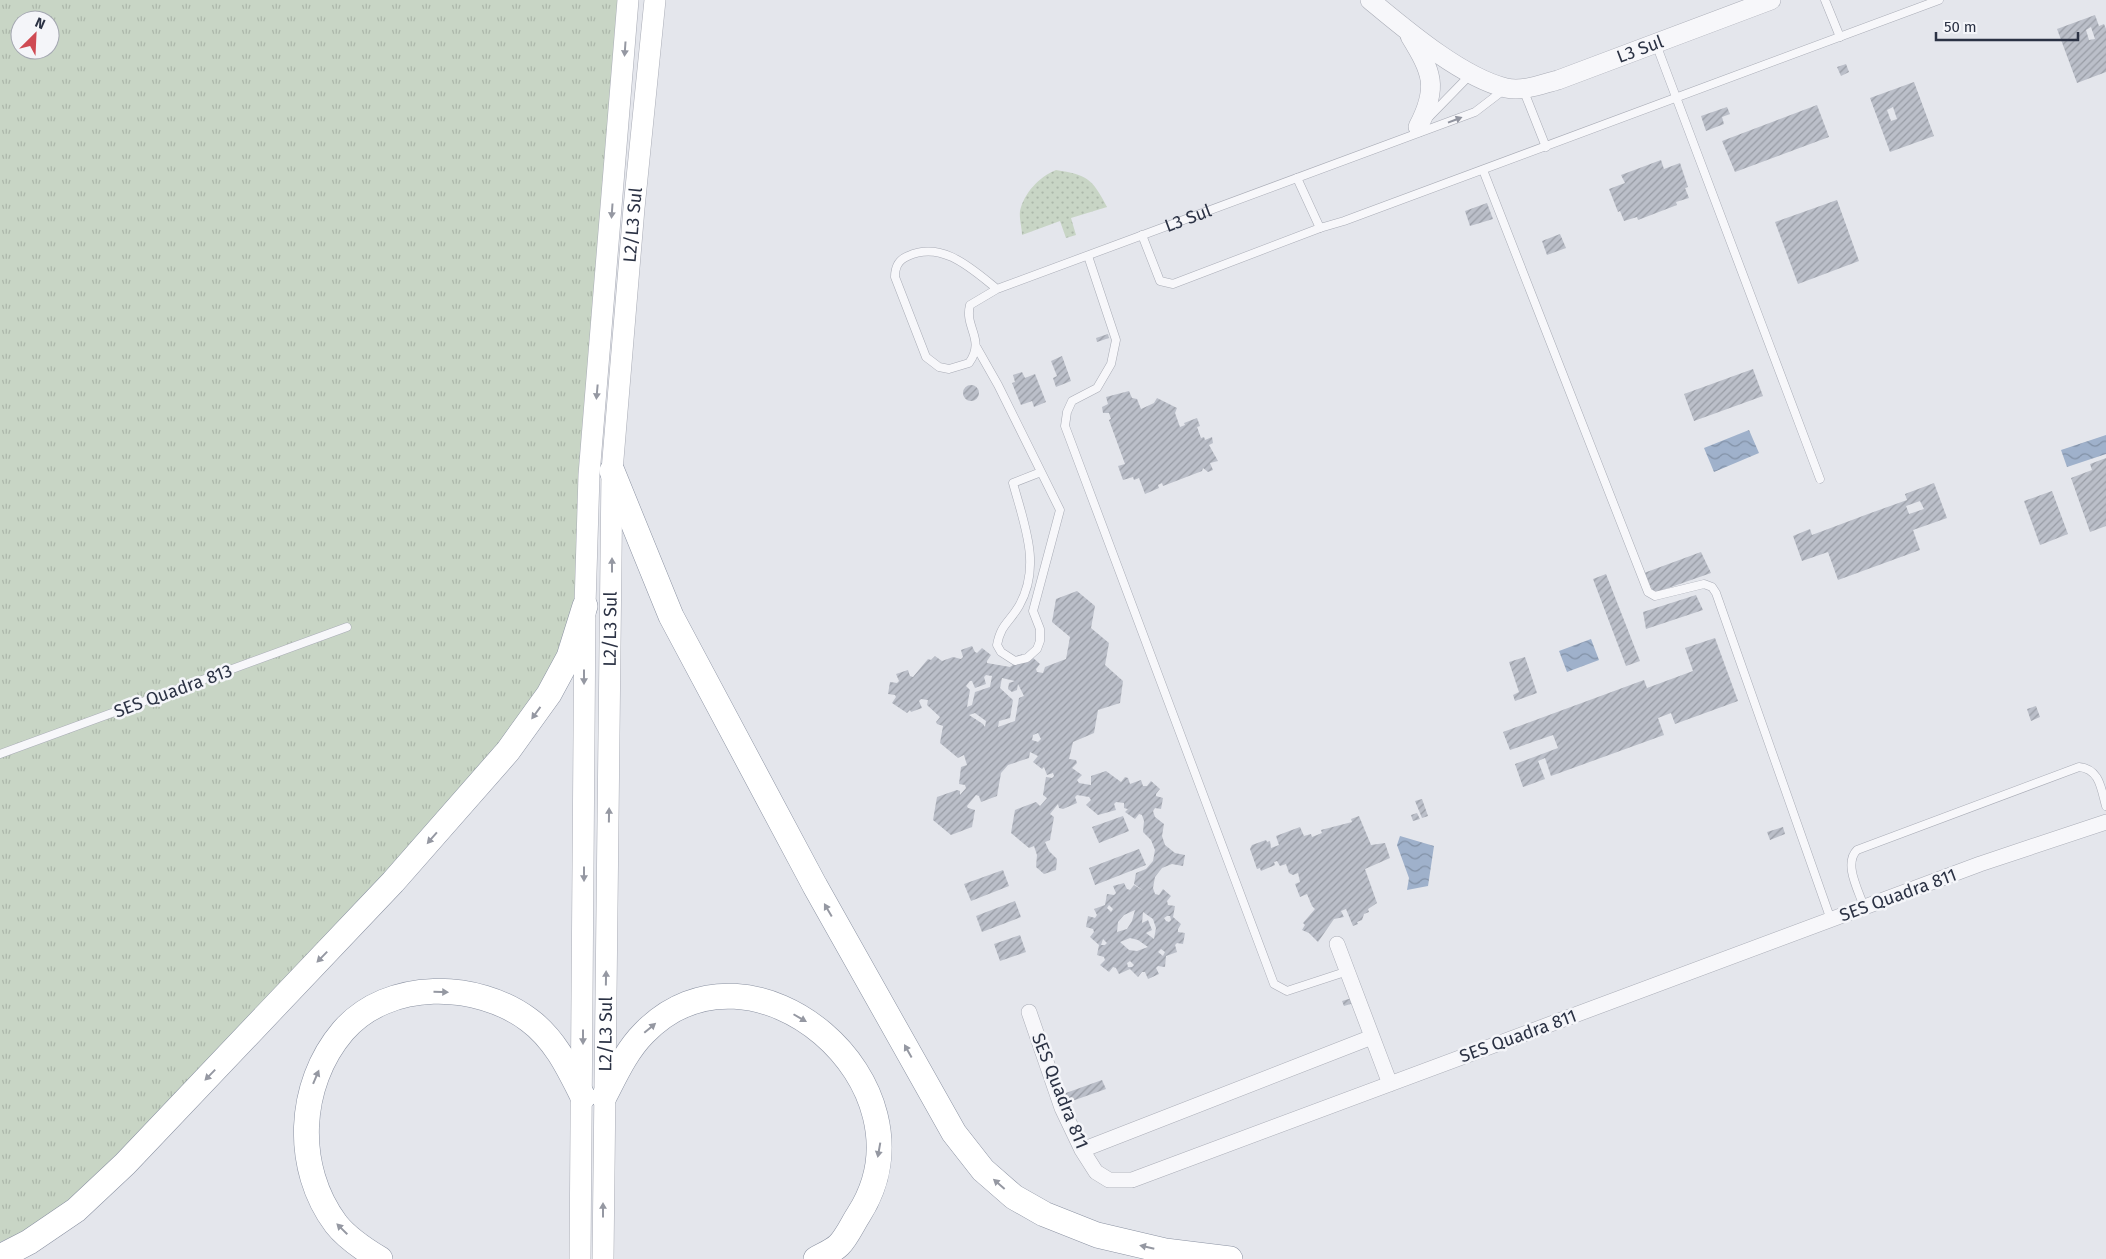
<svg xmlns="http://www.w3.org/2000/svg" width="2106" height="1259" font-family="'Fira Sans',sans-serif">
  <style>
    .grass { fill: url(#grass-tufts); fill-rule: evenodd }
    .park { fill: url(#park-dots) }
    .water { fill: url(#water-waves) }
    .building { fill: url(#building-hatch); fill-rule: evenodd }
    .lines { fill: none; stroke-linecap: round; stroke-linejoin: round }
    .service-casing { stroke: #a9acb6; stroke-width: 9 }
    .minor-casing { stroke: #a9acb6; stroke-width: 16 }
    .tertiary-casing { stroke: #a9acb6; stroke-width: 20 }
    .secondary-casing { stroke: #a9acb6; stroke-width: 22 }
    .trunk-casing { stroke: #8b92a2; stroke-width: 26 }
    .service { stroke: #f7f7fa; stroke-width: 8 }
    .minor { stroke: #f7f7fa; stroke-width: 15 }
    .tertiary { stroke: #f7f7fa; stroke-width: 19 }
    .secondary { stroke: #fff; stroke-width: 21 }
    .trunk { stroke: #fff; stroke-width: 25 }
    .oneway { fill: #9598a2 }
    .oneway2 { fill: #91949f }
    .labels { text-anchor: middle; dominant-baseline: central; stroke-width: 5; stroke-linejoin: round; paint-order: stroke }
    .street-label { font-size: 18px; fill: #2b3244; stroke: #f4f5f9 }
  </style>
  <defs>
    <pattern id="grass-tufts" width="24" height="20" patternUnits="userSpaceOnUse" patternTransform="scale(1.25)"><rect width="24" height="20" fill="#c8d5c5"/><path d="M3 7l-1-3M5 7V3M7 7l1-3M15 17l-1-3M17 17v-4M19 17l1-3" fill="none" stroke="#acb7aa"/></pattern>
    <pattern id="park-dots" width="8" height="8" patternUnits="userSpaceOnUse" patternTransform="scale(1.25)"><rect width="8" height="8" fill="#c8d5c5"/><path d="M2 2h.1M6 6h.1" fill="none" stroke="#acb7aa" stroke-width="1.8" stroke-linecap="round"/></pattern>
    <pattern id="water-waves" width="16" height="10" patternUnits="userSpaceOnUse" patternTransform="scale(1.25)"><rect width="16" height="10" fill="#9fb1cb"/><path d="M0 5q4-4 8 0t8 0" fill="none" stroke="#8291a6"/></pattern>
    <pattern id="building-hatch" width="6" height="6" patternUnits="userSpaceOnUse" patternTransform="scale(1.25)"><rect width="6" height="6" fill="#bbbfc9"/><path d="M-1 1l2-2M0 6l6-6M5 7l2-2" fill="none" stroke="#989ca5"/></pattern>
  </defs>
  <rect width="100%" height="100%" fill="#e4e6ec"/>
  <path class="grass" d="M0 0H628L585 605 549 694 76 1210 0 1242ZM20 20H50V50H20Z"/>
  <path class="park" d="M1056 170C1087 175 1092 178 1107 207L1071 218 1076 235 1066 238 1060 221 1022 235C1022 228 1019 218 1020 211 1024 193 1039 177 1056 170Z"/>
  <path class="water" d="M1749 430 1759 453 1714 472 1704 448Z
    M2106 435V454L2067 467 2061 450Z
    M1591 639 1599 660 1567 672 1559 651Z
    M1400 836 1434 846 1428 886 1407 890 1409 878 1397 845Z"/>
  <path class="building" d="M2095 15 2099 26 2104 24 2106 29V72L2077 83 2057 29ZM2091 27 2095 39 2089 40 2086 30Z
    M1846 64 1849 72 1841 76 1837 67Z
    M1914 82 1934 136 1890 152 1870 98ZM1893 107 1897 119 1891 121 1887 110Z
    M1817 105 1829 137 1735 172 1722 141Z
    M1727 107 1730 114 1722 117 1724 124 1706 131 1701 116Z
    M1661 160 1664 169 1680 163 1688 187 1685 188 1689 198 1676 202 1677 205 1638 220 1637 217 1624 221 1620 211 1618 212 1609 189 1625 183 1621 175Z
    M1837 200 1859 261 1798 284 1775 222Z
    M1487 203 1493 219 1470 226 1465 211Z
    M1560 234 1566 248 1547 255 1542 241Z
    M1108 334 1109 338 1097 342 1096 338Z
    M1062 356 1071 381 1056 387 1053 378 1057 376 1051 361Z
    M1753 369 1763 396 1694 421 1684 394Z
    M1022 372 1025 378 1035 374 1046 402 1034 407 1032 401 1021 405 1012 383 1015 382 1013 375Z
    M963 393a8 8 0 1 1 16 0a8 8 0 1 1-16 0Z
    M1129 391 1132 398 1137 399 1141 409 1154 403 1157 398 1177 408 1175 413 1180 427 1185 425 1184 423 1197 418 1200 426 1197 427 1201 438 1204 437 1205 440 1212 437 1213 443 1209 445 1218 461 1210 463 1213 470 1208 472 1203 468 1202 471 1163 486 1162 483 1158 485 1159 488 1145 494 1139 478 1134 480 1133 477 1123 480 1118 466 1125 464 1109 420 1111 419 1109 413H1103L1102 407 1108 404 1106 397Z
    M2106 458V526L2090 532 2071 478 2092 470 2090 464Z
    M1934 483 1947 518 1913 530 1920 550 1838 580 1828 552 1802 561 1793 536 1810 529 1812 535 1868 514 1907 500 1905 494ZM1920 501 1924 509 1909 514 1906 506Z
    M2052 491 2068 534 2040 545 2024 501Z
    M1701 552 1711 573 1654 593 1644 573Z
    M1606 574 1640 661 1626 666 1593 579Z
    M1077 591 1095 606 1091 628 1109 643 1105 665 1123 681 1120 703 1098 710 1094 733 1073 742 1069 759 1076 760 1077 763 1072 768 1082 775 1077 780 1079 783 1091 785V776L1106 771 1121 782 1125 777 1128 778 1130 784 1141 780 1143 786H1147L1151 781 1160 789 1156 794V796L1163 798 1161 809 1155 808 1153 811 1155 817 1164 824 1162 836 1165 845 1175 853 1185 855 1183 866 1172 864 1162 868 1155 877 1153 888 1155 894 1159 895 1163 889 1171 896 1167 901 1168 905 1175 906 1173 917 1181 924 1178 929V932L1185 933 1183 944 1177 943 1175 945 1177 952 1166 956 1165 967 1158 966 1156 968 1159 974 1148 979 1145 972H1142L1138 977 1130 969 1119 974 1116 968 1113 967 1109 972 1100 965 1105 960 1104 957 1097 955 1099 945 1090 937 1094 932 1093 929 1086 927 1088 916 1095 918 1097 915 1094 909 1105 905 1107 894 1114 895 1116 893 1113 886 1124 883 1127 889 1130 890 1134 885 1144 891 1134 884 1136 873 1146 869 1153 861 1155 850 1151 840 1143 832 1144 821 1142 815 1139 814 1135 819 1125 812 1128 809 1124 808V803L1116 802 1114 804 1116 810 1098 815 1086 805 1091 800 1089 797 1077 795 1075 797 1077 803 1063 809 1059 808 1058 804 1050 814 1054 817 1050 840 1045 842 1049 851 1057 859 1056 870 1044 874 1036 867 1037 855 1034 846 1029 848 1011 833 1015 810 1036 802 1040 806 1047 798 1043 795 1046 777 1052 778 1054 776 1053 773 1047 775 1044 767 1042 769 1033 762 1038 756 1030 752 1029 758 1008 765 1001 773 997 796 981 802 979 796 976 795 967 806 968 808 975 810 972 827 951 835 933 820 937 797 957 790 960 791V795L966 788 965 785 959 784 961 767 967 765 964 755 958 758 940 743 943 726 937 724 936 722 940 717 927 705 928 700 921 699 919 701 922 708 911 712 910 710 907 713 892 703 896 697 895 695 888 694 890 682 897 683 899 681 896 674 908 670 910 676 913 677 928 659 931 660 935 656 942 661 953 657 961 659 963 657 961 650 972 646 975 652 977 653 982 648 991 655 987 661V663L1010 667 1013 665 1010 659 1022 654 1024 660 1031 656 1040 664 1036 669 1037 672 1043 673 1045 667 1066 659 1070 637 1052 622 1056 599ZM986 675 992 676 990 687 975 692 972 705 967 707 970 690 966 686 970 681H972L975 688 986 684 984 677ZM1002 678 1015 681 1009 683 1008 689 1012 692 1017 690 1018 684 1024 696 1019 698 1015 721 998 727 999 721 1010 718 1013 700 1000 688ZM975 713 986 721 985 727 983 724 969 715ZM1038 733 1041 739 1038 742 1032 740 1033 735ZM1109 905 1113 909 1111 912 1107 908ZM1135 910 1132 921 1127 929 1117 932 1118 922 1124 915ZM1143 912 1153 919 1156 928 1154 939 1146 933 1152 930 1148 920 1142 923ZM1167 916H1170L1171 920 1169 922 1166 921 1164 918ZM1130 938 1138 940 1148 947 1137 951 1129 950 1120 942ZM1103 939 1107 943 1105 945H1101ZM1161 949 1165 952 1163 956 1158 952ZM1130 961 1134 965 1132 967H1128L1127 963Z
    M1696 595 1703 610 1646 629 1643 612Z
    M1715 638 1738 701 1675 724 1671 713 1658 718 1664 735 1551 776 1545 758 1538 761 1545 779 1523 787 1515 764 1558 748 1553 735 1510 750 1503 732 1644 680 1647 688 1693 671 1685 648Z
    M1525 657 1537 693 1515 701 1513 695 1519 692 1509 662Z
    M2036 706 2040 717 2031 721 2027 709Z
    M1422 799 1428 816 1422 818 1415 801Z
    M1417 813 1420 819 1413 821 1411 815Z
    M1123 816 1129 831 1099 843 1092 827Z
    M1359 816 1371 845 1385 843 1390 858 1365 869 1377 903 1368 909 1369 912 1364 914 1362 920 1357 922 1358 924 1353 926 1346 909 1341 911 1344 917 1334 919 1318 942 1309 933 1302 930 1305 925 1303 923 1315 909 1312 906 1307 894 1300 897 1295 884 1300 882 1298 873 1293 875 1289 873 1286 864 1280 866 1277 861 1274 862 1275 865 1261 871 1260 868 1257 869 1250 849 1252 845 1266 840 1267 842 1270 841 1271 848 1279 845 1276 836 1300 827 1304 836 1311 834 1312 837 1322 833 1321 830 1352 822 1351 819Z
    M1783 827 1785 834 1770 840 1767 832Z
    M1139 849 1146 865 1095 885 1089 868Z
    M1003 870 1009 886 971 901 964 884Z
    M1015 901 1021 917 982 932 976 916Z
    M1020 935 1026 952 1000 961 994 944Z
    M1352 998 1354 1003 1344 1006 1342 1001Z
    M1102 1080 1106 1089 1055 1107 1052 1098Z"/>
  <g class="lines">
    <g class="service-casing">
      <g id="service">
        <path d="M1825 0 1840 37"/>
        <path d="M1656 44 1820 479"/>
        <path d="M1523 89 1546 147"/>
        <path d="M1428 118 1471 74"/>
        <path d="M1483 170 1648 592 1655 596 1704 584 1712 587 1716 593 1831 920"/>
        <path d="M1297 178 1320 228 1344 221 1939 0"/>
        <path d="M1142 235 1160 281 1173 284 1320 228"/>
        <path d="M1088 256 1116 340 1111 364 1097 388 1072 401 1067 412 1065 426 1274 984 1287 991 1348 971"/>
        <path id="s1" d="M997 289C972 269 942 240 908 256 898 260 895 267 895 277L926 357 939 367 949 369 969 363C986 339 964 328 970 305L997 289 1475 112 1505 89"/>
        <path d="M977 348 998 385 1060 510 1033 611 1040 629V641L1037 649 1027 658 1015 661 1001 652 997 645C1001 624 1009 623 1019 606 1042 566 1024 524 1013 483L1041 472"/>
        <path d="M0 754 347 627"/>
        <path d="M1864 907C1859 891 1843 864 1857 850L2079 767C2100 769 2101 789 2106 806"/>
      </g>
    </g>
    <g class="minor-casing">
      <path id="minor" d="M1337 944 1390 1084
        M1029 1012 1062 1108 1082 1150 1096 1172 1109 1180H1132L1980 864 2106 822
        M1082 1150 1372 1037"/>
    </g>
    <g class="tertiary-casing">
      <g id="tertiary">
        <path id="s2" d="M1370 0C1405 29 1461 77 1506 88 1523 92 1542 84 1558 80L1771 0"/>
        <path d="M1410 36C1432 72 1439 87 1418 127"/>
      </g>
    </g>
    <g class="secondary-casing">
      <g id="secondary">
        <path d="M580 1259 585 606 589 475 628 0"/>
        <path id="s3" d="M603 1259 612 471 634 208 655 0"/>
      </g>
    </g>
    <g class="trunk-casing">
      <path id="trunk" d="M612 471 671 616 815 886 954 1133 983 1170 1014 1197 1044 1214 1097 1235 1165 1251 1230 1259
        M604 1097C615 1076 626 1051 644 1033 752 922 941 1085 859 1214 853 1223 847 1237 839 1245 833 1251 823 1255 816 1259
        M0 1257 29 1242 76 1210 125 1164 393 882 508 751 549 694 569 657 585 606
        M380 1259C365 1250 347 1238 336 1224 294 1168 297 1085 343 1031 388 979 477 981 529 1020 555 1039 569 1069 583 1097"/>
    </g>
    <use href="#service" class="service"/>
    <use href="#minor" class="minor"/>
    <use href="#tertiary" class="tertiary"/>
    <use href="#secondary" class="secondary"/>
    <use href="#trunk" class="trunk"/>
  </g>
  <defs><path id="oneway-solid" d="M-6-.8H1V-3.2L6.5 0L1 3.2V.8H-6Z" transform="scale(1.25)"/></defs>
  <g class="oneway">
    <use href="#oneway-solid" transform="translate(625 49) rotate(94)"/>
    <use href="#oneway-solid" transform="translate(612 211) rotate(94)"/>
    <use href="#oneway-solid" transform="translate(597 392) rotate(95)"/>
    <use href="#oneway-solid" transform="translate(612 565) rotate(-90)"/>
    <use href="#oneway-solid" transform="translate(584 677) rotate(90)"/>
    <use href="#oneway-solid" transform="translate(536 713) rotate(126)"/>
    <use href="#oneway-solid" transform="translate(609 815) rotate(-89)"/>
    <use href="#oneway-solid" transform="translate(432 838) rotate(131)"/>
    <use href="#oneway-solid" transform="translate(584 874) rotate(90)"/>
    <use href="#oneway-solid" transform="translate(828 910) rotate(-120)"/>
    <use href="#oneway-solid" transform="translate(322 957) rotate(134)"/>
    <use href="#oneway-solid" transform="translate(606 978) rotate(-89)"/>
    <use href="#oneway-solid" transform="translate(441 992) rotate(1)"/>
    <use href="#oneway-solid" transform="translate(800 1018) rotate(30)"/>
    <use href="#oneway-solid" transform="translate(650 1028) rotate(-40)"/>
    <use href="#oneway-solid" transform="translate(583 1037) rotate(90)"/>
    <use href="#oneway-solid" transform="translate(908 1051) rotate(-119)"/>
    <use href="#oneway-solid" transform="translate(210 1075) rotate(134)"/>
    <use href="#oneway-solid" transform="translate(316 1077) rotate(-67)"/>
    <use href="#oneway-solid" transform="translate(879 1150) rotate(100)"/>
    <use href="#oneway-solid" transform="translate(999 1184) rotate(-139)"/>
    <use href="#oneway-solid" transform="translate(603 1210) rotate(-90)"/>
    <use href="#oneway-solid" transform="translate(342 1229) rotate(-135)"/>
    <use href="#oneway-solid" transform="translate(1147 1247) rotate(-167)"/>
  </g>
  <use class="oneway2" href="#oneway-solid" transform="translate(1455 120) rotate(-21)"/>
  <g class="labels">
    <g class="street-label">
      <text stroke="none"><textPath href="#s2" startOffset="304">L3 Sul</textPath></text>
      <text stroke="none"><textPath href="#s1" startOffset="556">L3 Sul</textPath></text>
      <text stroke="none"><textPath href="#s3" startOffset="1035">L2/L3 Sul</textPath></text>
      <text stroke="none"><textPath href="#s3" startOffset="630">L2/L3 Sul</textPath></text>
      <text transform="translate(173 691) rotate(-20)">SES Quadra 813</text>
      <text transform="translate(1898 895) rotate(-20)">SES Quadra 811</text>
      <text stroke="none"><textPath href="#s3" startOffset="225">L2/L3 Sul</textPath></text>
      <text transform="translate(1518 1036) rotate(-20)">SES Quadra 811</text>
      <text transform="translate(1060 1091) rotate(68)">SES Quadra 811</text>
    </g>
  </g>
  <g transform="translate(35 35) rotate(24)"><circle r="24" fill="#f4f5f9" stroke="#a4a7b1"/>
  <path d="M0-4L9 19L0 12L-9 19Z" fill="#cf4a53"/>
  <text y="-8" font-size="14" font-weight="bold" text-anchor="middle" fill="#2b3244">N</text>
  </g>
  <path d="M1936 32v8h142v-8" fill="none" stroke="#2b3244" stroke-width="2.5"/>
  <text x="1944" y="32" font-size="15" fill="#2b3244" stroke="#f4f5f9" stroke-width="4" paint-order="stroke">50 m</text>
</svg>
